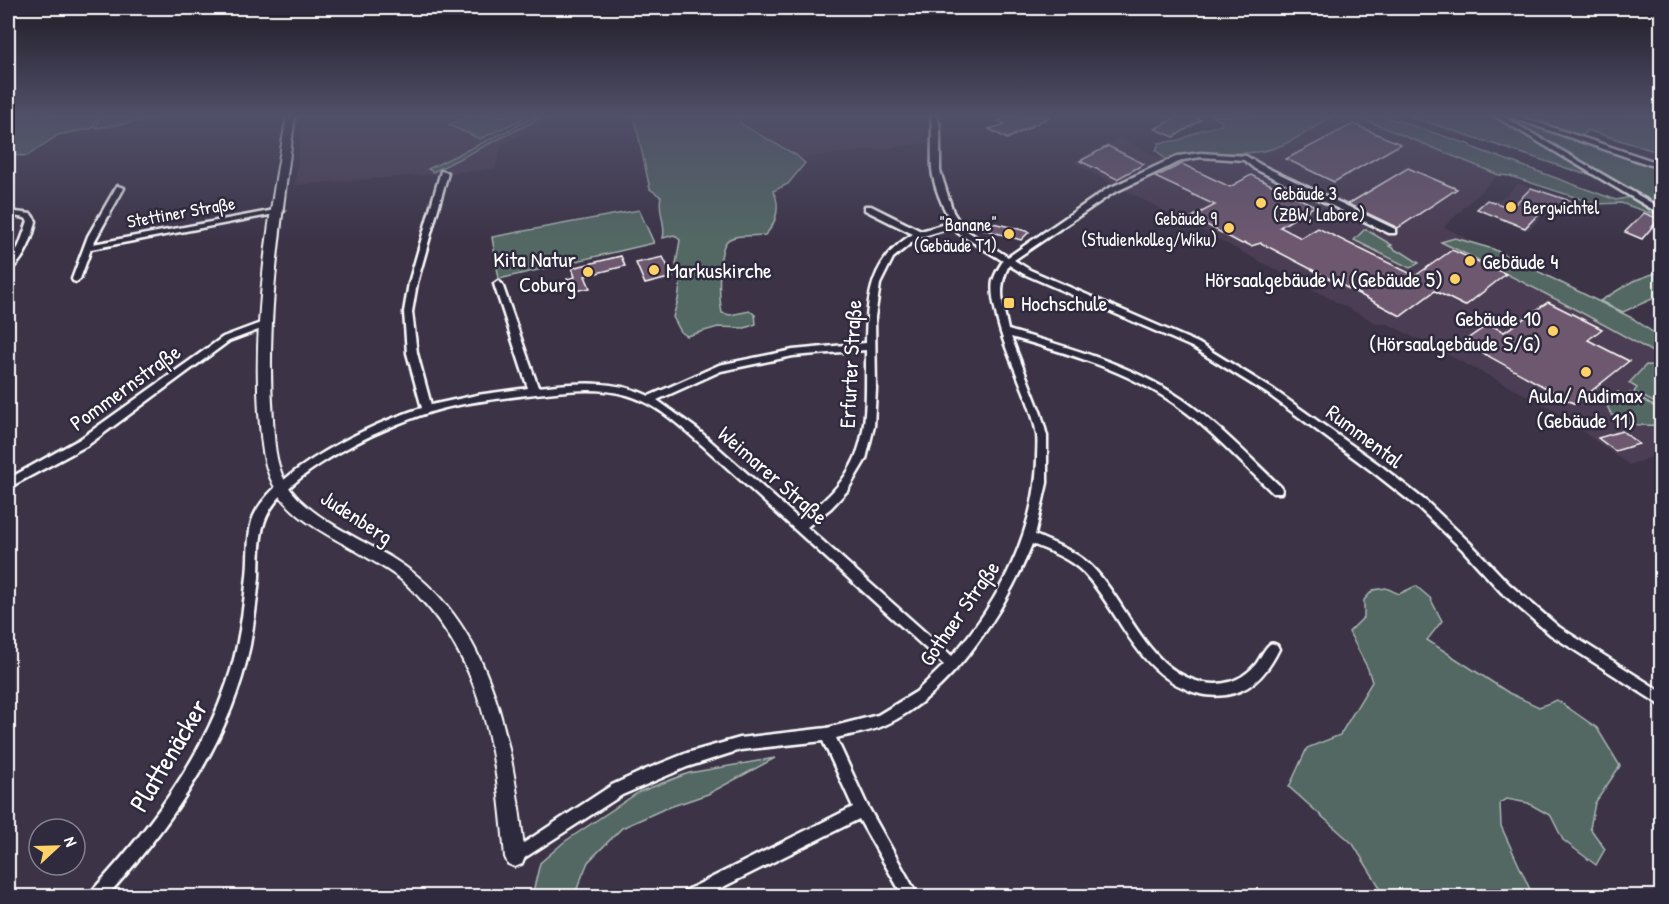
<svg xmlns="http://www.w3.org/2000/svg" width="1669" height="904" font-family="'Patrick Hand',sans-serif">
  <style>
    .built { fill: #4b3e53 }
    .green { fill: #536863; stroke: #a9b4b1; stroke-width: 1.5 }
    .building { fill: #6e596f; stroke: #fff; stroke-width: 1.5 }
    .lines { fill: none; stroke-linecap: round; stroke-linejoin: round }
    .minor-casing { stroke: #fff; stroke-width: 5 }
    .tertiary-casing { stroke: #fff; stroke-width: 4 }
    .minor { fill: #2f2a3d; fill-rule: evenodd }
    .tertiary { fill: #2f2a3d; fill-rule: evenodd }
    .poi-dot { fill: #ffd166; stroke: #2f2a3d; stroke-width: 2 }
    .labels { text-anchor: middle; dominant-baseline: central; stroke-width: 5; stroke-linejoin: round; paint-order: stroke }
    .far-poi-label { font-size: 18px; fill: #fff; stroke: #2f2a3d; text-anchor: start }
    .far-street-label { font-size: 18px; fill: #fff; stroke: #2f2a3d }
    .poi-label { font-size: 22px; fill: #fff; stroke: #2f2a3d; text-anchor: end }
    .street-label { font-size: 22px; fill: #fff; stroke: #2f2a3d }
    .near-street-label { font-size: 27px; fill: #fff; stroke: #2f2a3d }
  </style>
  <rect width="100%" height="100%" fill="#3c3347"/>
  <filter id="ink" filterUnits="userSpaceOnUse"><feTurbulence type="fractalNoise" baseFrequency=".0167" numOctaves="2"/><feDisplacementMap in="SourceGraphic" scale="12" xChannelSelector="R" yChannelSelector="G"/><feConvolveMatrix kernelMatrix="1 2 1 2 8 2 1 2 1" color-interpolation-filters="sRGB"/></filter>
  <g filter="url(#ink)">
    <path class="built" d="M303 116H559L501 145 496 169 295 185Z
      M743 116H925L928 143 801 158 744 126 740 122Z
      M1333 116H1356L1498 175 1444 227 1661 336V454L1629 465 1549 407 1388 324H1378L1072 162 1120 138 1166 161 1193 153 1221 155 1266 151Z
      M1518 183 1551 195 1574 202 1565 211 1546 204 1541 209 1544 214 1529 230 1477 209 1487 200 1493 202 1507 195Z"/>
    <path class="green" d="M8 116H97L93 128 58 135 27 156 8 155Z
      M100 116H155L146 120 96 128Z
      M469 116H528L480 139 449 125Z
      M537 116H545L433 172 428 169Z
      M634 116H743L740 122 744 126 796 155 805 163 788 184 773 191C781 205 777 223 765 235 755 236 734 234 727 241 717 251 719 299 722 313L730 315 750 311 755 315 756 324 745 328 718 327 687 336 681 332 673 317 678 300 680 285 676 264 680 240 674 235 663 238C667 224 657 211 661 197L650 189Z
      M1211 116H1333C1312 128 1287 147 1263 151 1230 157 1198 148 1167 161L1156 150 1159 143 1180 140 1201 130 1221 125 1222 121Z
      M1356 116H1383L1471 145V147L1616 200 1631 197 1592 174 1581 173 1409 116H1661V153L1587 130 1582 137 1661 164V201L1650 203 1661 210V217L1621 203 1596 204 1510 176 1499 175Z
      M639 210 654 243 499 279 492 237Z
      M1365 229 1392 245 1389 246 1399 252H1402L1419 263 1410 268 1354 240Z
      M1455 238 1493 249 1632 318 1661 338V357C1590 315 1516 278 1441 242Z
      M1661 271V295L1623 312 1600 301 1633 281Z
      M1646 365 1661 366V406L1634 392 1637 388 1629 383Z
      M1618 392 1626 396 1630 393 1661 410V425C1643 426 1613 427 1607 405Z
      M1416 586 1430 598 1442 621 1427 640 1509 693 1539 707 1557 700 1597 728 1620 766 1595 803 1590 828 1605 849 1596 865 1563 840 1551 816 1528 803 1507 799 1500 803 1501 826 1533 896H1491L1482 890 1480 896H1383L1381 889 1353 844 1289 787 1307 748 1340 735 1372 682 1368 669 1349 632 1364 617V600L1373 590 1386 588 1399 594Z
      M775 758 708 794 664 809 622 828 588 862 574 896H532L540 863 564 842 639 792 689 773Z"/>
    <path class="building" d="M1009 116 1024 118 1028 116H1051L1007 139 989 129 1005 124 998 121Z
      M1178 116H1190L1201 120 1174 137 1155 129Z
      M1353 124 1401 144 1334 182 1286 159Z
      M1108 146 1144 164 1117 179 1080 161Z
      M1182 164 1230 187 1251 175 1315 206 1280 227 1301 238 1318 228 1415 276 1452 250 1506 274 1465 306 1435 291 1401 316 1261 243 1251 246 1245 243 1242 244 1192 217 1215 205 1155 177Z
      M1408 168 1457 189 1398 228 1348 204Z
      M1531 188 1574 202 1565 211 1548 204 1525 228 1477 209 1487 200 1511 208Z
      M1644 213 1659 219 1642 239 1625 232Z
      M984 221 1019 229 1029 232 1021 240 982 229Z
      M621 256 625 266 585 276 590 288 571 292 567 279 575 277 572 268Z
      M663 257 673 277 645 284 636 263Z
      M1548 302 1602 329 1588 340 1629 361 1575 404 1463 342 1489 324 1504 332Z
      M1622 431 1639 444 1615 451 1598 438Z"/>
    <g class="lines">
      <g class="minor-casing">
        <path id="minor" d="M931 116H937L940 128V171L953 212 964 229 1008 257 1107 189 1178 156 1201 153 1246 156 1261 165 1395 229V233H1389L1255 169 1244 160 1201 157 1183 160 1113 193 1014 260 1030 270 1198 343 1274 390 1381 466 1428 503 1470 543 1509 584 1559 627 1662 692V706L1551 635 1501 592 1462 549 1420 509 1373 472 1268 394 1192 347 1024 274 1009 265C997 288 1003 305 1008 330 1068 347 1130 364 1182 399 1218 424 1249 457 1281 487L1282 490 1281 493H1273C1241 463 1211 429 1175 404 1126 370 1067 353 1011 337L1041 414 1047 436V483L1035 535C1054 544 1076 551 1091 566 1123 597 1143 658 1186 677 1211 689 1238 686 1256 664 1260 659 1264 649 1269 645 1272 642 1274 644 1277 645L1279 649C1268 672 1252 691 1226 695 1212 697 1198 695 1186 689 1135 668 1119 611 1084 573 1070 559 1050 551 1032 544 1006 610 951 695 885 725 870 732 852 734 836 738L867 805 918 896H903L859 819 705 896H683L685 891 853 807 823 741 740 750 687 767 622 795 515 864 510 862 508 857 510 852 612 785 647 769 687 753 740 738 827 728 878 715 916 692 944 665 702 445C680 426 656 403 627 395 597 386 565 391 536 394 504 398 472 401 441 409 392 422 297 466 270 510 258 529 260 555 259 577 257 600 254 622 250 645 231 741 171 825 107 896H90L92 891C148 830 200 762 227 683 239 648 243 612 247 576 249 559 247 538 252 521 267 473 376 421 422 408L407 353 404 312 409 283 441 171 448 173 417 283 412 312 417 353 431 405 477 395 528 388 494 284 498 281 502 284 538 387C574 383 615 379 649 396L719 365 793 350 866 343C867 297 870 260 913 234L865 210V206H871L921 231 952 222C943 209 933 184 932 168 931 151 933 133 931 116ZM954 227 958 233 1003 261C999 267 995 274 993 281 991 291 994 304 996 313 1004 355 1030 394 1037 435 1038 442 1037 450 1037 458 1036 530 999 602 952 656L807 527 831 508 847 491 866 459 874 426 876 389 875 317 880 284 893 258 917 238ZM866 350C866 430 871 468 800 520L697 429 657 400 721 371 793 356Z
          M1495 116H1502L1662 209V215Z
          M1509 116H1518L1662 164V169L1510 117Z
          M117 186 124 188 93 244 280 209 284 211 280 213 91 249 80 279 76 282 73 281 72 279 88 236Z
          M8 211 31 214 36 221C33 237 24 263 8 271V264L19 246 28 221 25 218 8 215Z
          M266 321 269 322 271 324 269 326 229 341 88 445 8 488V479L80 439 223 337Z"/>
      </g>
      <g class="tertiary-casing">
        <path id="tertiary" d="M287 116H295C282 217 265 317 273 419 274 439 275 463 285 481 304 516 362 539 395 560 496 623 513 750 525 857L522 864 515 867 508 864 505 857C496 754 486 658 405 583 394 573 381 566 368 558 335 537 291 521 273 484 262 462 261 437 259 413 253 315 269 213 287 116Z"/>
      </g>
      <use href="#minor" class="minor"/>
      <use href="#tertiary" class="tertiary"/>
    </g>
  </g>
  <linearGradient id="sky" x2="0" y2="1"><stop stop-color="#211c27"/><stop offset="0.48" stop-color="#505069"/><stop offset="1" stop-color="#505069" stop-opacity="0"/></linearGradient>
  <rect width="1669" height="242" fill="url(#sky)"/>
  <g class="poi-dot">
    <circle cx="1261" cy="203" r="6"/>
    <circle cx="1511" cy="207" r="6"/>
    <circle cx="1229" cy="228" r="6"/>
    <circle cx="1009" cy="234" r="6"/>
    <circle cx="1470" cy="261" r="6"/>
    <circle cx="654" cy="270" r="6"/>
    <circle cx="588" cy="272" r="6"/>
    <circle cx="1455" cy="279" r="6"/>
    <rect x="1003" y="297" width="12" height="12" rx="3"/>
    <circle cx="1553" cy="331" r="6"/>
    <circle cx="1586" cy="372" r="6"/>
  </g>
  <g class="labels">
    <g class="far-poi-label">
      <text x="1273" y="193">Gebäude 3<tspan x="1273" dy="21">(ZBW, Labore)</tspan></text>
      <text x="1523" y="207">Bergwichtel</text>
      <text x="1217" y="218" text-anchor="end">Gebäude 9<tspan x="1217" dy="21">(Studienkolleg/Wiku)</tspan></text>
      <text x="997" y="224" text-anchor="end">"Banane"<tspan x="997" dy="21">(Gebäude T1)</tspan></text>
    </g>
    <g class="far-street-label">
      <text transform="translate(181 212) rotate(-10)">Stettiner Straße</text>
    </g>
    <g class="poi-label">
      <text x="576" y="259">Kita Natur<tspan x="576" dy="25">Coburg</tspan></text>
      <text x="1482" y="261" text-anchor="start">Gebäude 4</text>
      <text x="666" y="270" text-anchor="start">Markuskirche</text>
      <text x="1443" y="279">Hörsaalgebäude W (Gebäude 5)</text>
      <text x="1021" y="303" text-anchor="start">Hochschule</text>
      <text x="1541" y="318">Gebäude 10<tspan x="1541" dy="25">(Hörsaalgebäude S/G)</tspan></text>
      <text x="1586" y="395" text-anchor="middle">Aula/ Audimax<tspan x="1586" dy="25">(Gebäude 11)</tspan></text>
    </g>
    <g class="street-label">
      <text transform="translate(850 364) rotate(-87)">Erfurter Straße</text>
      <text transform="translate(125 387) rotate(-36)">Pommernstraße</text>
      <text transform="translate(1365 436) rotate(37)">Rummental</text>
      <text transform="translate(773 475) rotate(41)">Weimarer Straße</text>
      <text transform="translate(357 517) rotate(33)">Judenberg</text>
      <text transform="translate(959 613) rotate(-55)">Gothaer Straße</text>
    </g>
    <g class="near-street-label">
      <text transform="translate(168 755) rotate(-59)">Plattenäcker</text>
    </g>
  </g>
  <rect width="1669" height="904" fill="none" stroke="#2f2a3d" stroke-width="30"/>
  <rect x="15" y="15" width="1639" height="874" fill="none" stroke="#fff" stroke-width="2" filter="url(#ink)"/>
  <g transform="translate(57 847) rotate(68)"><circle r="28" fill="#2f2a3d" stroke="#827f8b" stroke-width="1.5"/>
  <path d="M0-4.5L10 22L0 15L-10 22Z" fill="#ffd166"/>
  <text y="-9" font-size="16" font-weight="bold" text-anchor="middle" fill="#ffffff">N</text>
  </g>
</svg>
